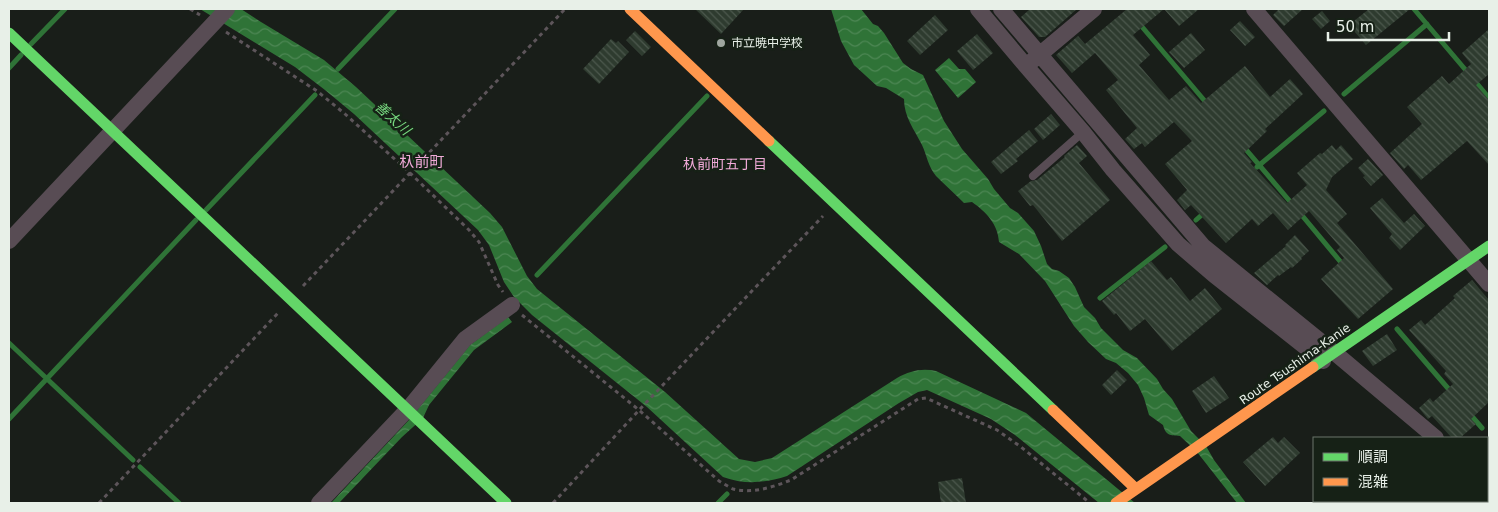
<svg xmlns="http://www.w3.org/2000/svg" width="1498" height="512" font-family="'DejaVu Sans','Noto Sans JP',sans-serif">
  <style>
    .water { fill: url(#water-waves) }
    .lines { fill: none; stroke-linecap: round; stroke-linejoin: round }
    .stream { stroke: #2f7337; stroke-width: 5 }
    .building { fill: url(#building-back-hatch) }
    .path { stroke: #5d555a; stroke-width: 3; stroke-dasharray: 4 4; stroke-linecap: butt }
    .lane { stroke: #584c54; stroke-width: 8 }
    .street { stroke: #584c54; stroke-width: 16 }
    .fast { stroke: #63d668; stroke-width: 11 }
    .slow { stroke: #ff974d; stroke-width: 11 }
    .poi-dot { fill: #a0a6a0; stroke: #162116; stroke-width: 2 }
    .labels { text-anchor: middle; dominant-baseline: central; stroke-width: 5; stroke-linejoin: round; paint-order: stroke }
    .poi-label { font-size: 12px; fill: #e8f0e8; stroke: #162116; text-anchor: start }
    .street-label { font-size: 12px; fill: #e8f0e8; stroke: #162116 }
    .water-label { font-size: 14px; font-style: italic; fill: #77d87f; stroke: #162116 }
    .neighbourhood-label { font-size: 14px; fill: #f0aad8; stroke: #162116 }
    .quarter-label { font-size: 15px; fill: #f0aad8; stroke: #162116 }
  </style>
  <defs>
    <pattern id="water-waves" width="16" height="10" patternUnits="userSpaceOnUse" patternTransform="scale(1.25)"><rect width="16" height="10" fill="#2f7337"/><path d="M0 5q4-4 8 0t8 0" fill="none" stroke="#4d8754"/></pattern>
    <pattern id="building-back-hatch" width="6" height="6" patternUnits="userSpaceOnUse" patternTransform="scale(1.25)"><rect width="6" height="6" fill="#2e3b2f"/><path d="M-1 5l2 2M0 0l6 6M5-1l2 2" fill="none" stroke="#4c584d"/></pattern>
  </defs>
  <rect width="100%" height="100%" fill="#191e19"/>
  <path class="water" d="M200 9H241L261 22 324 60 356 87 490 213 502 227 527 276 537 289 665 392 739 459 755 462 772 458 897 378C910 371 921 368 936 371L1026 413 1135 503H1099L1015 435 991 419 927 390 918 392 899 403 787 476C765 483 745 485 723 477L647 407 532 315 514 297 504 282 489 245 478 230 354 114 325 90 295 67Z
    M831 9H861L873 24 878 26 884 33 903 63 911 69 923 75 944 121 962 149 988 179 994 189 1010 208 1018 213 1034 231 1041 246 1047 264 1052 269 1059 271 1069 278 1075 287 1084 307 1095 318 1101 328 1123 350 1137 358 1157 379 1163 389 1172 399 1191 431 1206 446 1214 460 1246 503H1237L1197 452 1180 436C1170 435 1166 436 1163 425L1149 415 1144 398 1138 385 1128 373 1116 363 1106 359 1088 342 1074 326 1045 281 1019 254 999 242C998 224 986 212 972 202L964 203C955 194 945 185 936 176 928 166 927 156 922 145 914 129 904 117 904 99L886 88 877 86 854 65 841 41Z
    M949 58 959 69H965L976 82 958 98 935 70Z
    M508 317 512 322 474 350 429 405 423 418 402 437 339 503H331L409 420 470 345Z"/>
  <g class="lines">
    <path class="stream" d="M1414 9 1469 74
      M1138 22 1209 106
      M31 44 65 9
      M9 68 21 55
      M338 69 395 9
      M1474 80 1489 98
      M1344 94 1427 24
      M1243 146 1293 205
      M1257 167 1324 111
      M206 210 315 95
      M1300 213 1344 266
      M1196 220 1205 212
      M537 275 707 96
      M1100 298 1165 247
      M1397 329 1452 393
      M9 343 133 460
      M1469 413 1482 428
      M9 419 196 220
      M140 467 179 503
      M718 503 727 494"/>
  </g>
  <path class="building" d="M695 9H744L721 34Z
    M1030 9H1077L1045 37H1039L1021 17Z
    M1127 9H1164L1133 35 1150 55 1139 65 1169 100 1186 86 1201 103 1245 66 1270 97 1290 79 1303 94 1265 129 1267 131 1244 153 1252 162 1250 163 1287 203 1307 185 1297 173 1320 153 1322 154 1332 145 1336 150 1341 145 1353 159 1332 177 1326 190 1347 214 1337 223 1393 289 1358 319 1321 279 1344 258 1337 250 1340 247 1309 211 1288 230 1273 213 1258 226 1252 219 1226 243 1191 205 1185 210 1177 200 1187 190 1165 164 1192 141 1174 122 1145 147 1142 143 1134 149 1125 139 1137 128 1106 90 1118 80 1095 53 1072 73 1056 55 1078 36 1085 44Z
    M1164 9H1199L1179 26Z
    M1279 9H1303L1284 26 1273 15Z
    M1369 9H1410L1366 45 1349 25Z
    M1322 11 1330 21 1321 29 1312 19Z
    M935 15 948 30 920 55 907 41Z
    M1240 21 1255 37 1245 46 1230 30Z
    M1489 29V74L1476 85 1489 100V165L1467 141 1421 180 1408 165 1404 169 1390 153 1422 124 1407 107 1442 76 1449 84 1471 64 1462 53Z
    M635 31 651 47 642 56 626 40Z
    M1191 33 1205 50 1184 68 1169 52Z
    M977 34 993 53 973 70 957 51Z
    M611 39 616 43 618 41 629 52 599 84 583 69Z
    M1051 114 1060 125 1043 140 1034 129Z
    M1029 130 1038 141 1016 159 1018 161 1001 174 991 162Z
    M1077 145 1087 156 1079 163 1110 200 1062 241 1033 205 1030 206 1018 191 1031 181 1037 180 1065 157 1064 156Z
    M1368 159 1383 175 1371 186 1363 177 1365 176 1358 168Z
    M1382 198 1404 223 1414 214 1425 226 1400 250 1389 238 1392 234 1370 208Z
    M1295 235 1309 251 1301 258 1302 259 1292 268 1291 267 1279 276 1278 275 1267 285 1254 273 1286 246 1285 245Z
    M1151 261 1167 280 1171 277 1190 301 1205 288 1222 309 1172 351 1145 319 1130 331 1116 313 1114 315 1102 301Z
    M1472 280 1489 300V402L1471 419 1476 424 1460 438H1452L1432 416 1428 419 1419 408 1430 398 1433 402 1453 384 1444 374 1446 371 1409 330 1421 320 1425 325 1455 298 1453 296Z
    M1387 334 1397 350 1373 366 1362 351Z
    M1117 370 1127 380 1111 395 1102 385Z
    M1214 376 1229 398 1206 413 1192 391Z
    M1273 437 1278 443 1284 437 1300 453 1265 486 1243 462Z
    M962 478 966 503H941L938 482Z"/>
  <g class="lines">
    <path class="path" d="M190 9 200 15
      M226 32 317 91 345 114 410 173 469 230 479 242 498 285 503 292
      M303 286 565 9
      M522 315 639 410 719 481C724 484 729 487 733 489 753 494 773 487 791 480L918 399 926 398 997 430 1021 447 1090 503
      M99 503 278 313
      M553 503 642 407 823 216"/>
    <path class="lane" d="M1033 176 1083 132"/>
    <path class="street" d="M978 9 1026 66
      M1001 9 1203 246 1335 353 1436 438
      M1094 9 1026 66 1083 132 1113 170 1178 244 1214 275 1323 361
      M1254 9 1489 284
      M9 241 227 9
      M1487 481 1489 484
      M319 503 408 409 465 339 512 305"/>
    <path class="fast" d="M9 33 506 503
      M769 141 1053 410
      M1313 367 1489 246"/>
    <path class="slow" d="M630 9 769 141
      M1053 410 1136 489
      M1116 503 1313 367"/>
  </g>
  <circle class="poi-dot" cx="721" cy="43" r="5"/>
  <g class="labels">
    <g class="poi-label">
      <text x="731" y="43">市立暁中学校</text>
    </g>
    <g class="street-label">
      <text transform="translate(1295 364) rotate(-35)">Route Tsushima-Kanie</text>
    </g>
    <g class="water-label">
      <text transform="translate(393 118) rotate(42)">善太川</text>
    </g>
    <g class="neighbourhood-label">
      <text x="725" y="164">杁前町五丁目</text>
    </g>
    <g class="quarter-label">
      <text x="422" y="162">杁前町</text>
    </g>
  </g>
  <rect width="1498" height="512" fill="none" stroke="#e8f0e8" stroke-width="20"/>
  <rect x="1313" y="437" width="175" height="65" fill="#162116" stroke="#6a746a"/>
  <rect x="1323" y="453" width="25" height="8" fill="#63d668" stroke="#6a746a"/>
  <text x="1358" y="462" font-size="15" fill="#e8f0e8">順調</text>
  <rect x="1323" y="478" width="25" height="8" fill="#ff974d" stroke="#6a746a"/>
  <text x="1358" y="487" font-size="15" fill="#e8f0e8">混雑</text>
  <path d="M1328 32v8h121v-8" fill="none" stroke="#e8f0e8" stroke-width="2.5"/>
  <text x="1336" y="32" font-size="15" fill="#e8f0e8" stroke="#162116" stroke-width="4" paint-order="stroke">50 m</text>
</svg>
